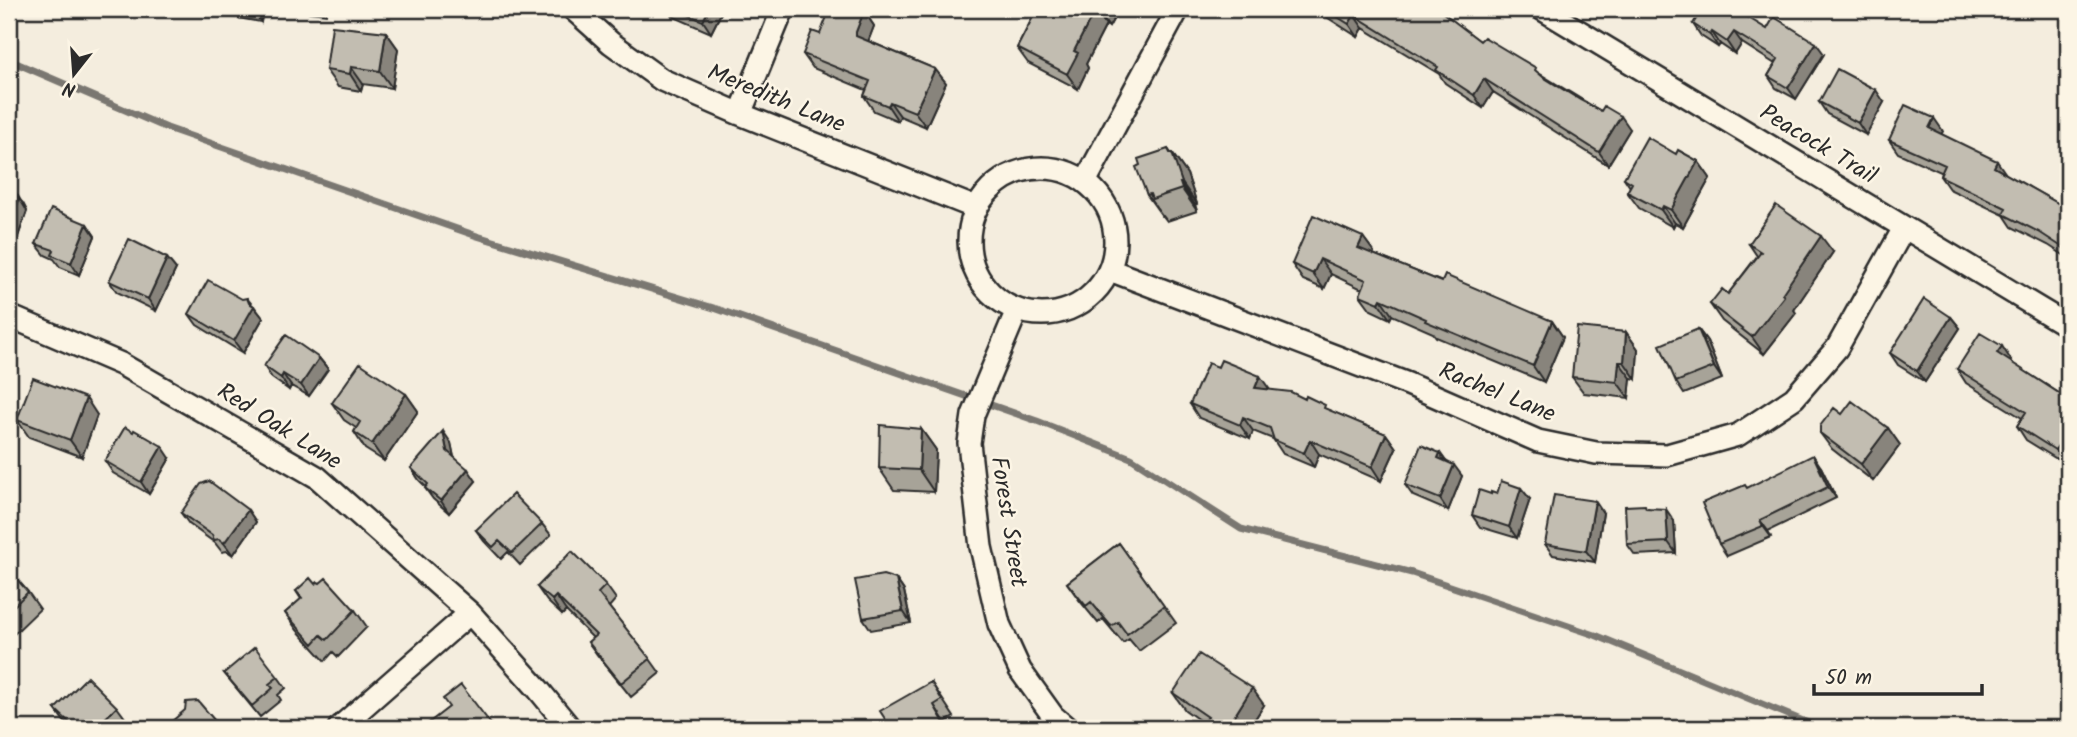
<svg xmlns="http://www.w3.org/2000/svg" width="2077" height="737" font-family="Kalam,sans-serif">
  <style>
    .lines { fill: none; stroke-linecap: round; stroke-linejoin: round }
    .stream { stroke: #7a7771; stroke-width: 7 }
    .street-casing { stroke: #2b2b2b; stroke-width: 26 }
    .street { stroke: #fcf5e5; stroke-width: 21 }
    .wall { fill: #a7a398; stroke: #2b2b2b; stroke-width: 2 }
    .shaded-wall { fill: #88847c; stroke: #2b2b2b; stroke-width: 2 }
    .building { fill: #c2bdb1; stroke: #2b2b2b; stroke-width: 2 }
    .labels { text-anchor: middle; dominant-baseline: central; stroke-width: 5; stroke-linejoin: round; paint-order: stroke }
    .street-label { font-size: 24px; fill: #2b2b2b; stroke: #fcf5e5 }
  </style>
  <rect width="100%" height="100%" fill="#f4edde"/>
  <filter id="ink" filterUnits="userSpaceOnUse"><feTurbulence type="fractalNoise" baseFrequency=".0143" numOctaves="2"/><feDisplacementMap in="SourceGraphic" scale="14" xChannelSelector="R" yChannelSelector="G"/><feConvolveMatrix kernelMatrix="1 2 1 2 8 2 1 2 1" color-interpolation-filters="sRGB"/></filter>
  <g filter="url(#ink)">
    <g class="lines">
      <path class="stream" d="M9 60 167 128 477 236 717 309 1037 421 1131 458 1241 529 1412 573 1595 635 1820 728"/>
      <g class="street-casing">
        <path id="street" d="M573 9 611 43 662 80 740 114 976 208
          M1542 9 2068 326
          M740 114 783 9
          M969 241a73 73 0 1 1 146 0a73 73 0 1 1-146 0Z
          M1085 182 1178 9
          M1110 270 1408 384 1538 441 1596 453 1667 455 1738 435 1794 398 1837 348 1904 228
          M1017 310 973 415 969 443 981 547 999 624 1020 670 1053 716 1067 728
          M9 316 121 364 317 477 470 613 538 689 570 728
          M339 728 470 613"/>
      </g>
      <use href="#street" class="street"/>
    </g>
    <path class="wall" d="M207 9H263L261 22 210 13Z
      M282 9H327L326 14Z
      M667 9H723L711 33 672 16Z
      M1037 9H1119L1109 27 1106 25 1086 64 1088 68 1078 89 1028 63 1017 48Z
      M1314 9H1441L1445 15 1480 41 1542 75 1630 129 1608 165 1493 92 1483 108 1445 83 1439 74 1363 28 1358 37Z
      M1655 9H1676L1672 16 1662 10 1661 12Z
      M864 11 874 26 868 41 935 69 946 83 926 127 900 116 898 121 874 111 864 96 866 90 813 68 803 54 820 34Z
      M1693 24 1767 29 1824 54 1796 99 1776 88 1768 76 1775 64 1742 43 1735 54 1720 44 1718 47 1701 36Z
      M386 32 398 49 392 88 363 84 361 91 338 87 326 70Z
      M1819 102H1884L1866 135 1827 114Z
      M1943 131 1941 134 2006 174 2068 209V258L2048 245 2012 227 2004 215 1949 189 1940 176 1941 172 1898 153 1889 140Z
      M1168 149 1171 153H1172L1187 174 1197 204 1195 205 1197 211 1167 221 1163 216H1162L1147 195 1140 165Z
      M1676 154 1698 161 1710 178 1683 227 1675 223 1673 227 1639 208 1627 192 1630 187 1624 178Z
      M9 189 23 203 27 211 15 245 9 242Z
      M87 224 95 236 79 275 60 267 54 259 45 255 36 244Z
      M1363 237 1374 252 1373 254 1442 282 1552 321 1563 337 1544 382 1436 337 1433 333 1392 315 1390 319 1371 310 1360 295 1362 289 1331 274 1324 289 1303 280 1292 264Z
      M1749 244 1833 252 1794 310 1796 313 1764 354 1722 321 1710 304 1728 294 1757 256Z
      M176 269 156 311 117 292 109 281Z
      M252 305 254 306 263 318 243 353 197 325 189 314Z
      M1951 317 1960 328 1925 382 1898 365 1890 353Z
      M1698 329 1707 341 1722 379 1684 394 1676 382Z
      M1626 332 1638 349 1636 379 1631 378 1629 398 1584 393 1572 377Z
      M319 358 328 369 309 396 291 386 289 390 272 378 264 366Z
      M2011 360 2010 362 2062 395 2068 391V458L2065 464 2026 440 2017 426 2022 418 1966 383 1957 369Z
      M1270 390 1328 410 1386 434 1396 448 1381 481 1319 454 1314 467 1283 454 1273 439 1253 431 1250 439 1199 418 1190 404Z
      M406 394 418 411 384 461 365 449 354 432 356 428 344 420 332 403Z
      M1842 414 1888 428 1900 445 1873 481 1832 449 1820 433Z
      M97 415 82 457 29 437 17 420Z
      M921 429 936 450 934 492 894 490 879 468Z
      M451 443 454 457 476 481 449 513 433 499 425 488 426 487 419 480 411 468Z
      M1440 453 1446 461 1462 476 1448 511 1413 496 1405 485Z
      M170 458 149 494 113 473 105 461Z
      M1821 467 1836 498 1768 531 1771 537 1727 556 1719 544 1747 488Z
      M1491 494H1497L1530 499 1517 538 1480 527 1472 515Z
      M1648 508 1674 521 1676 553 1635 555 1627 544Z
      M248 510 256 522 233 555 227 551 222 552 215 543 189 524 181 513Z
      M1603 513 1595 562 1553 555 1545 544Z
      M542 524 551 535 520 565 508 552 501 559 484 541 476 530Z
      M1119 543 1176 623 1139 651 1129 639 1123 643 1103 619 1098 623 1079 600 1067 583Z
      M9 570 28 592 40 609 9 639Z
      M896 579 904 591 911 623 871 630 863 618Z
      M315 584 355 610 367 627 338 657 333 652 325 661 297 630 285 613 301 599 296 591Z
      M606 585 616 599 609 607 650 659 660 673 631 697 598 656 588 642 593 638 566 611 562 615 547 601 537 587Z
      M224 673 278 677 286 688 278 695 281 700 260 717Z
      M931 682 954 717 945 722 889 725Z
      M1173 693 1264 705 1249 728H1210L1185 710Z
      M117 707 125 718 115 728H71L63 720 55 709Z"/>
    <path class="shaded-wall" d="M252 9H263L261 22Z
      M709 9H723L711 33 703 21Z
      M1100 9H1119L1109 27 1098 12Z
      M1667 9H1676L1672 16Z
      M1095 10 1106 25 1086 64 1088 68 1078 89 1067 74 1074 51Z
      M864 11 874 26 866 47 856 36V32Z
      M1354 15 1363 28 1358 37 1349 24Z
      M386 32 398 49 392 88 380 71Z
      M1712 32 1720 44 1718 47 1710 35Z
      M1734 32 1742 43 1735 54 1727 42Z
      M1816 43 1824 54 1796 99 1788 88Z
      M351 67 363 84 361 91 350 74Z
      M935 69 946 83 926 127 915 112Z
      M1484 79 1493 92 1483 108 1474 95Z
      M1876 90 1884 102 1866 135 1858 123Z
      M890 102 900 116 898 121 888 106Z
      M1621 116 1630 129 1608 165 1599 152Z
      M1934 118 1943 131 1938 141 1929 128Z
      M1168 149 1173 157 1172 153 1187 174 1197 204 1182 183Z
      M1698 161 1710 178 1683 227 1671 210Z
      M1997 161 2006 174 1994 167Z
      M1180 183 1195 205 1197 211 1182 189Z
      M15 191 27 211 15 245 9 235V228Z
      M1663 206 1675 223 1673 227 1661 210Z
      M87 224 95 236 79 275 71 263Z
      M1821 236 1833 252 1794 310 1796 313 1764 354 1752 337Z
      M1363 237 1374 252 1369 264 1358 248Z
      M167 258 176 269 156 311 148 299Z
      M1320 259 1331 274 1324 289 1313 274Z
      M247 298 263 318 243 353 234 341 249 303Z
      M1381 299 1392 315 1390 319 1379 303Z
      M1951 317 1960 328 1925 382 1917 371Z
      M1552 321 1563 337 1544 382 1533 366Z
      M1698 329 1707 341 1722 379 1714 367Z
      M1626 332 1638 349 1636 379 1624 362Z
      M2002 346 2011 360 2007 367 1997 353Z
      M319 358 328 369 309 396 301 385Z
      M1619 362 1631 378 1629 398 1617 382Z
      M283 374 291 386 289 390 281 378Z
      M1260 376 1270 390 1255 388Z
      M406 394 418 411 384 461 372 444Z
      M86 398 97 415 82 457 70 440Z
      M1243 417 1253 431 1250 439 1240 425Z
      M1888 428 1900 445 1873 481 1861 464Z
      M921 429 936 450 934 492 919 470Z
      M443 431 451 443 455 463 447 451Z
      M1386 434 1396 448 1381 481 1372 467Z
      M2065 435 2068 440V458L2065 464 2055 450Z
      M1310 440 1319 454 1314 467 1304 453Z
      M162 446 170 458 149 494 141 482Z
      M1440 453 1448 465 1438 458Z
      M1813 455 1821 467 1836 498 1828 487Z
      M1454 465 1462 476 1448 511 1440 499Z
      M468 469 476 481 449 513 441 501Z
      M1521 488 1530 499 1517 538 1509 527Z
      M1595 501 1603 513 1595 562 1586 551Z
      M1666 509 1674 521 1676 553 1668 542Z
      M248 510 256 522 233 555 224 543Z
      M1760 520 1768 531 1771 537 1763 526Z
      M896 579 904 591 911 623 903 611Z
      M556 596 566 611 562 615 552 600Z
      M1252 688 1264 705 1249 728H1227Z
      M934 705 945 722 949 728H947Z"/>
    <path class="building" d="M674 9H709L703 21Z
      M830 9H859L864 11 856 32V36L935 69 915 112 890 102 888 106 864 96 870 81 803 54 812 31 820 34Z
      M1037 9H1100L1098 12 1095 10 1074 51 1078 53 1067 74 1017 48Z
      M1325 9H1438L1480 41 1484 37 1536 68 1535 70 1543 77 1580 100 1601 111 1604 106 1621 116 1599 152 1484 79 1474 95 1436 70 1438 67 1354 15 1349 24Z
      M1702 9H1734L1767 29 1774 17 1816 43 1788 88 1768 76 1778 59 1734 32 1727 42 1712 32 1710 35 1693 24Z
      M332 26 386 32 380 71 351 67 350 74 326 70Z
      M1837 69 1876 90 1858 123 1819 102Z
      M1905 105 1934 118 1929 128 1997 161 1994 167 2068 209V251L2039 232 2003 214 2006 208 1940 176 1945 165 1889 140Z
      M1647 137 1676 154 1678 150 1698 161 1671 210 1663 206 1661 210 1627 192 1632 183 1624 178Z
      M1168 149 1170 153H1172L1182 183H1180L1182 189 1152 199 1150 194 1147 195 1136 167 1140 165 1138 159Z
      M9 189 15 191 19 200 9 228Z
      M1776 205 1821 236 1782 294 1784 296 1752 337 1710 304 1722 289 1728 294 1761 252 1749 244Z
      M51 209 87 224 71 263 52 255 54 250 36 244Z
      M1313 215 1363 237 1358 248 1442 282 1445 275 1552 321 1533 366 1425 321 1426 319 1381 299 1379 303 1360 295 1366 280 1320 259 1313 274 1292 264Z
      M129 239 167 258 148 299 109 281Z
      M208 280 242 299 247 298 249 303 254 306 234 341 189 314Z
      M1924 299 1951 317 1917 371 1890 353Z
      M1577 327 1626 332 1624 362H1619L1617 382 1572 377Z
      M1698 329 1714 367 1676 382 1660 345Z
      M1980 333 2002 346 1997 353 2062 395 2065 389 2068 391V437L2065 435 2055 450 2017 426 2026 412 1957 369Z
      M286 335 319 358 301 385 283 374 281 378 264 366Z
      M1221 360 1260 376 1255 388 1291 392 1305 399 1306 396 1325 405 1324 408 1386 434 1372 467 1310 440 1304 453 1274 440 1270 428 1243 417 1240 425 1190 404 1208 363 1218 367Z
      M360 363 406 394 372 444 354 432 360 422 332 403Z
      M33 378 86 398 70 440 17 420Z
      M1852 401 1888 428 1861 464 1820 433V426L1834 408 1842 414Z
      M880 425 921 429 919 470 879 468Z
      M125 427 133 432 134 430 162 446 141 482 105 461Z
      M443 431 447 451 468 469 441 501 425 488 428 484 411 468Z
      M1421 445 1440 453 1438 458 1454 465 1440 499 1405 485Z
      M1813 455 1828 487 1760 520 1763 526 1719 544 1702 503 1745 485 1747 488Z
      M209 481 248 510 224 543 219 539 214 540 212 535 181 513 201 484Z
      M1501 481 1521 488 1509 527 1472 515 1479 490 1491 494V492L1497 494Z
      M513 494 542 524 512 553 499 541 493 547 476 530Z
      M1554 495 1595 501 1586 551 1545 544Z
      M1645 505 1646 508 1666 509 1668 542 1627 544 1625 506Z
      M1119 543 1164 606 1127 634 1118 622 1111 626 1091 602 1086 606 1067 583Z
      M572 551 606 585 598 593 650 659 621 683 588 642 596 635 556 596 552 600 537 587Z
      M9 570 28 592 9 611Z
      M883 575 896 579 903 611 863 618 855 580Z
      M310 578 315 584 318 582 320 583 326 578 355 610 327 640 321 635 313 644 285 613 302 598 296 591Z
      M255 647 278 677 269 684 273 688 252 706 224 673Z
      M1199 654 1252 688 1227 728H1216L1205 721 1208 717 1173 693Z
      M87 677 117 707 95 728H80L74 722 71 724 55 709Z
      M931 682 942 700 934 705 947 728H880L889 725 880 711Z
      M461 685 494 728H422L449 707 443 699Z
      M198 701 221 728H164L185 710 186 702Z"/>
  </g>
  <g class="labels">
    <g class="street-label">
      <text transform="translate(776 99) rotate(22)">Meredith Lane</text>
      <text transform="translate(1818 145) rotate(31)">Peacock Trail</text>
      <text transform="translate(1497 393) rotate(22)">Rachel Lane</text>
      <text transform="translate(279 427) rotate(32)">Red Oak Lane</text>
      <text transform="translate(1008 522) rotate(81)">Forest Street</text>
    </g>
  </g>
  <rect width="2077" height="737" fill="none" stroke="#fcf5e5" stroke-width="35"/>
  <rect x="18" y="18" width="2042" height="702" fill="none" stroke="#2b2b2b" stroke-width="2.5" filter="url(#ink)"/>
  <g transform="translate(74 74) rotate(197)" stroke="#fcf5e5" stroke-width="5" paint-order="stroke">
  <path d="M0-5L12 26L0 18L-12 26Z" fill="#2b2b2b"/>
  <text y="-10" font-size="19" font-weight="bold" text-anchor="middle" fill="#2b2b2b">N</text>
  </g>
  <path d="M1814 684v10h168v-10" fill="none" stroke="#2b2b2b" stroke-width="3.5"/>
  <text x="1825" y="684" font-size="21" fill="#2b2b2b" stroke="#fcf5e5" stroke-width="5" paint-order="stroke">50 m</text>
</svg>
